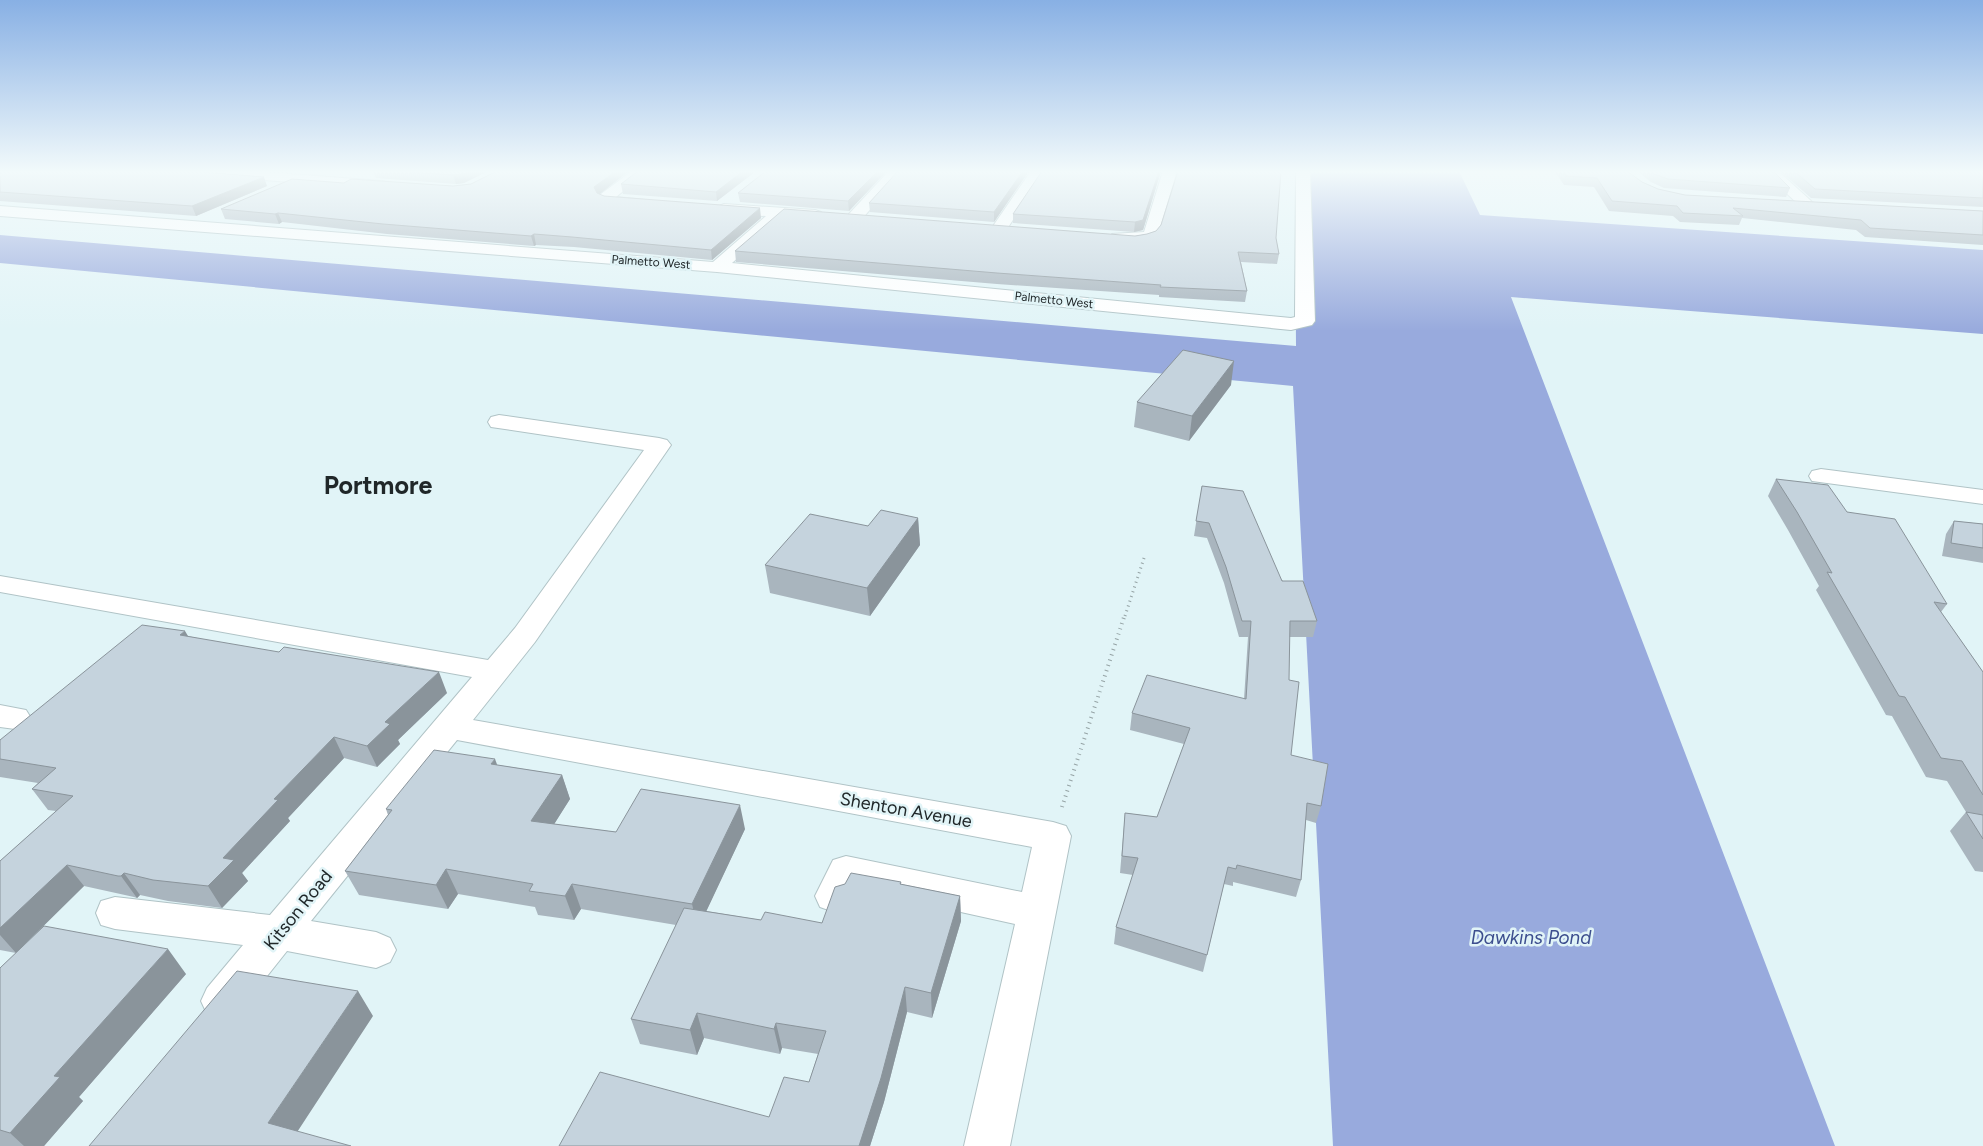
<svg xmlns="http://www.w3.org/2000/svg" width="1983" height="1146" font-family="Figtree,sans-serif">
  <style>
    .water { fill: #98aadd }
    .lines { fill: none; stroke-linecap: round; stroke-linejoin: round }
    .minor-casing { stroke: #b0c3c6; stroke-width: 2 }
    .path-far1 { stroke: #96a4a6; stroke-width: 3; stroke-dasharray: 1 4; stroke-linecap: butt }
    .path { stroke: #96a4a6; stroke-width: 4; stroke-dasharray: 1 4.5; stroke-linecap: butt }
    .minor { fill: #fff; fill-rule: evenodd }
    .wall { fill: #a9b5be }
    .shaded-wall { fill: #8a949b }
    .building { fill: #c5d3dd; stroke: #8a949b }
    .labels { text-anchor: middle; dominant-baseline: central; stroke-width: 5; stroke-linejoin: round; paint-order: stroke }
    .far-street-label { font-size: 12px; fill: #202729; stroke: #e1f4f7 }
    .near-street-label { font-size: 18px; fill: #202729; stroke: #e1f4f7 }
    .near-water-label { font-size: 19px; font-style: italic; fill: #3c4e8e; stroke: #e1f4f7 }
    .town-label { font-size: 25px; font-weight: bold; fill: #202729; stroke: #e1f4f7 }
  </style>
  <rect width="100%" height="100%" fill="#e1f4f7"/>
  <path class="water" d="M1295 171H1459L1480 215 1983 250V334L1511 297 1835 1146H1333L1293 386 0 263V235L1296 346Z"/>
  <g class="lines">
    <g class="minor-casing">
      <path id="minor" d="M191 171H251L382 181 387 182 389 185 387 188 382 189 198 175 193 174Z
        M632 171H648L616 197 646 200 649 203 646 206C633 210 607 209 598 197L601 194Z
        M889 171H904L860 221H848L846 218 848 215Z
        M1031 171H1045L1005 232H993L991 229Z
        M1163 171H1177L1157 237 1145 243 1112 240 1110 237 1112 234 1144 232Z
        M1296 171H1310L1315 321 1312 325 1291 330 717 272 0 216V206L713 262 766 216 724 214 719 212 716 209 719 206 724 204 815 210 821 212 823 215 821 218H783L732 263 1291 318 1295 317Z
        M1763 171H1778L1810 200 1813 203 1810 206H1800Z
        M499 415 659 438 667 440 671 445 535 642 473 720 1053 822 1066 826 1071 836 1010 1146H964L1015 924 857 889 848 907 834 912 820 907 815 896 833 860 846 856 1022 892 1032 847 457 740 311 921 376 932 390 938 396 950 390 962 376 968 287 951 237 1014 222 1020 207 1014 201 1001 207 988 243 945 115 929 101 925 96 913 101 901 115 897 270 915 472 677 0 592V576L488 660 515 628 644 450 491 427 488 422 491 417Z
        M1821 469 1983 490V504L1812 481 1809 476 1812 471Z
        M0 705 26 710 31 718 26 726 15 729 0 727Z"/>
    </g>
    <path class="path-far1" d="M1125 616 1145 555"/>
    <path class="path" d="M1062 807 1125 614"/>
    <use href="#minor" class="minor"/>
  </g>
  <path class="wall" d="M0 171 267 186 196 216 0 201Z
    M373 171H488L464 183 456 184 376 178Z
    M629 171 599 194 604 196 761 218 712 260 574 247 536 245 534 246 387 234 282 222 279 224 225 219 221 209 344 183 453 186Z
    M756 171 717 201 623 194 621 184Z
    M766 171H887L849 211 740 202 738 193Z
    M1029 171 994 222 870 212 869 203Z
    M1161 171 1143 230 1134 232 1013 223V214Z
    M1553 171H1627L1642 182 1658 189 1685 195 1983 211V245L1865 237 1856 230 1742 218 1739 225 1680 222 1673 216 1609 211 1594 187 1564 185 1558 176Z
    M1637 171H1773L1790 188 1786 197 1664 188 1651 182Z
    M1780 171H1983V207L1811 198Z
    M1161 225 1276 238 1279 254 1277 264 1241 262 1247 291 1245 302 1159 297V295L997 284 736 262 735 251 1135 236 1147 234 1156 231Z
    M1231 385 1189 441 1134 427 1137 402Z
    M1776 479 1847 512 1947 604 1941 612 1983 672V872L1975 871 1950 831 1966 812 1947 781 1926 777 1892 716 1886 715 1816 590 1819 586 1788 530 1768 496Z
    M1202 486 1317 621 1313 637H1289V680L1291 755 1321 806 1316 823 1306 820 1301 880 1296 897 1233 882V886L1224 884 1203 972 1114 944 1116 927 1133 875 1120 873 1125 813 1157 817 1184 744 1130 730 1132 713 1244 699 1248 637H1239L1224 583 1207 538 1194 536Z
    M918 518 920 545 870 616 770 593 765 565 868 526Z
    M1954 521 1983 524V563L1942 556 1946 534Z
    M188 636 447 693 398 740 400 744 377 767 344 758 288 818 290 821 242 873 248 881 222 908 168 901 140 895 137 898 134 897 84 886 20 949 186 974 79 1097 83 1101 44 1146H0V968L16 953 0 950V861L56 811 48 810 32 789 38 783 0 777V740Z
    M498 765 562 775 570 799 554 824 616 832 745 829 706 911 761 920 822 923 901 882V884L960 896 961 921 932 1018 907 1012 884 1102 870 1146H559L769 1117 809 1082 818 1054 782 1048 780 1054 704 1038 697 1055 640 1044 631 1019 676 925 581 909 574 920 538 915 535 907 458 894 448 909 359 895 345 871 388 815 386 809Z"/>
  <path class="shaded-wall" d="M468 171H488L464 183 456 184 453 175Z
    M616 171H629L596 197 594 187Z
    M743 171H756L717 201 716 192Z
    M878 171H887L849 211 848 201Z
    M1023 171H1029L994 222V212Z
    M1159 171H1161L1143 230 1134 232 1135 222Z
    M264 177 267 186 196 216 192 206Z
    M760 208 761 218 712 260 711 250Z
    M278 213 282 222 279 224 275 214Z
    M534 234 536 245 534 246 531 236Z
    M1234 361 1231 385 1189 441 1192 416Z
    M918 518 920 545 870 616 867 588Z
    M185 631 197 651 180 635Z
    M439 672 447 693 398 740 400 744 377 767 367 746 385 722Z
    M334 737 344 758 288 818 290 821 242 873 248 881 222 908 208 886 223 858 274 799Z
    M495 759 504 783 491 764Z
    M562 775 570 799 541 845 531 821Z
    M740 805 745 829 698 929 692 904Z
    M67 865 84 886 16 953 0 935V928Z
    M446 869 458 894 448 909 436 885Z
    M124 873 140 895 137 898 121 876Z
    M572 884 581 909 574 920 565 896Z
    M960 896 961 921 932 1018 931 993Z
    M168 949 186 974 79 1097 83 1101 44 1146H24L10 1133 54 1076Z
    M905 987 907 1012 884 1102 870 1146H859Z
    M358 991 373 1016 288 1146 268 1123Z
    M697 1013 704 1038 697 1055 690 1030Z
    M776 1023 782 1048 780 1054 774 1029Z"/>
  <path class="building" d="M0 171H190L264 177 192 206 0 192Z
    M396 171H468L462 174 453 175Z
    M497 171H616L594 187 597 193 604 196 760 208 711 250 572 237 534 234 531 236 383 224 278 213 275 214 221 209 292 179 344 183 351 179 453 186 471 184Z
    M638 171H743L716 192 621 184Z
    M766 171H878L848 201 738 193Z
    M898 171H1023L994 212 869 203Z
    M1042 171H1159L1143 220 1135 222 1013 214Z
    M1178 171H1281L1276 238 1279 254 1238 252 1247 291 1160 287 1161 285 997 273 735 251 784 209 1135 236 1147 234 1156 231 1161 225Z
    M1563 171H1627L1642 182 1658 189 1685 195 1983 211V235L1870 228 1861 220 1733 208 1743 216 1683 213 1677 206 1612 201 1597 178 1566 176Z
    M1651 171H1773L1790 188 1668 179 1654 174Z
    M1794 171H1983V198L1815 189Z
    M1183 350 1234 361 1192 416 1137 402Z
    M1776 479 1828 485 1847 512 1895 519 1947 604 1934 602 1983 672V795L1962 761 1941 758 1905 697 1899 696 1827 572 1832 573 1797 512Z
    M1202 486 1243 491 1282 581H1303L1317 621H1290L1289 680 1299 682 1291 755 1328 764 1321 806 1307 803 1301 880 1237 865 1236 869 1228 867 1207 955 1116 927 1138 858 1122 856 1125 813 1157 817 1190 728 1132 713 1147 675 1246 699 1251 621H1242L1226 567 1209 523 1196 521Z
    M881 510 918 518 867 588 765 565 810 514 868 526Z
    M1954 521 1983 524V548L1951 543Z
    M142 625 185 631 180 635 279 652 284 647 439 672 385 722 390 724 367 746 334 737 274 799 278 800 223 858 234 860 208 886 153 880 124 873 121 876H118L67 865 0 928V861L73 796 32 789 56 768 0 759V740Z
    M434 750 495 759 491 764 562 775 531 821 616 832 641 789 740 805 692 904 572 884 565 896 529 891 533 884 446 869 436 885 345 871 392 810 386 809Z
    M1966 812 1983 815V839Z
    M851 873 901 882 900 884 960 896 931 993 905 987 881 1078 859 1146H559L600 1072 769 1117 784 1077 809 1082 826 1031 776 1023 774 1029 697 1013 690 1030 631 1019 684 908 761 920 765 912 822 923 835 887 845 884Z
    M44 926 168 949 54 1076 60 1077 10 1133 0 1130V968Z
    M237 971 358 991 268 1123 351 1146H89Z"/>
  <linearGradient id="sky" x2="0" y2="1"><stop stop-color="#88b0e4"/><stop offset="0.52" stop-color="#f2fafb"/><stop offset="1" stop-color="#f2fafb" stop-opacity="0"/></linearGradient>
  <rect width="1983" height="331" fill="url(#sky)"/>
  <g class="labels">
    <g class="far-street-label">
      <text transform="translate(651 262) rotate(4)">Palmetto West</text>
      <text transform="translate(1054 300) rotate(6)">Palmetto West</text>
    </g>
    <g class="near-street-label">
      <text transform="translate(906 810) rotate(10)">Shenton Avenue</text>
      <text transform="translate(298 910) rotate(-51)">Kitson Road</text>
    </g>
    <g class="near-water-label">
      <text x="1531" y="937">Dawkins Pond</text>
    </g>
    <g class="town-label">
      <text x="378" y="485">Portmore</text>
    </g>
  </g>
</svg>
